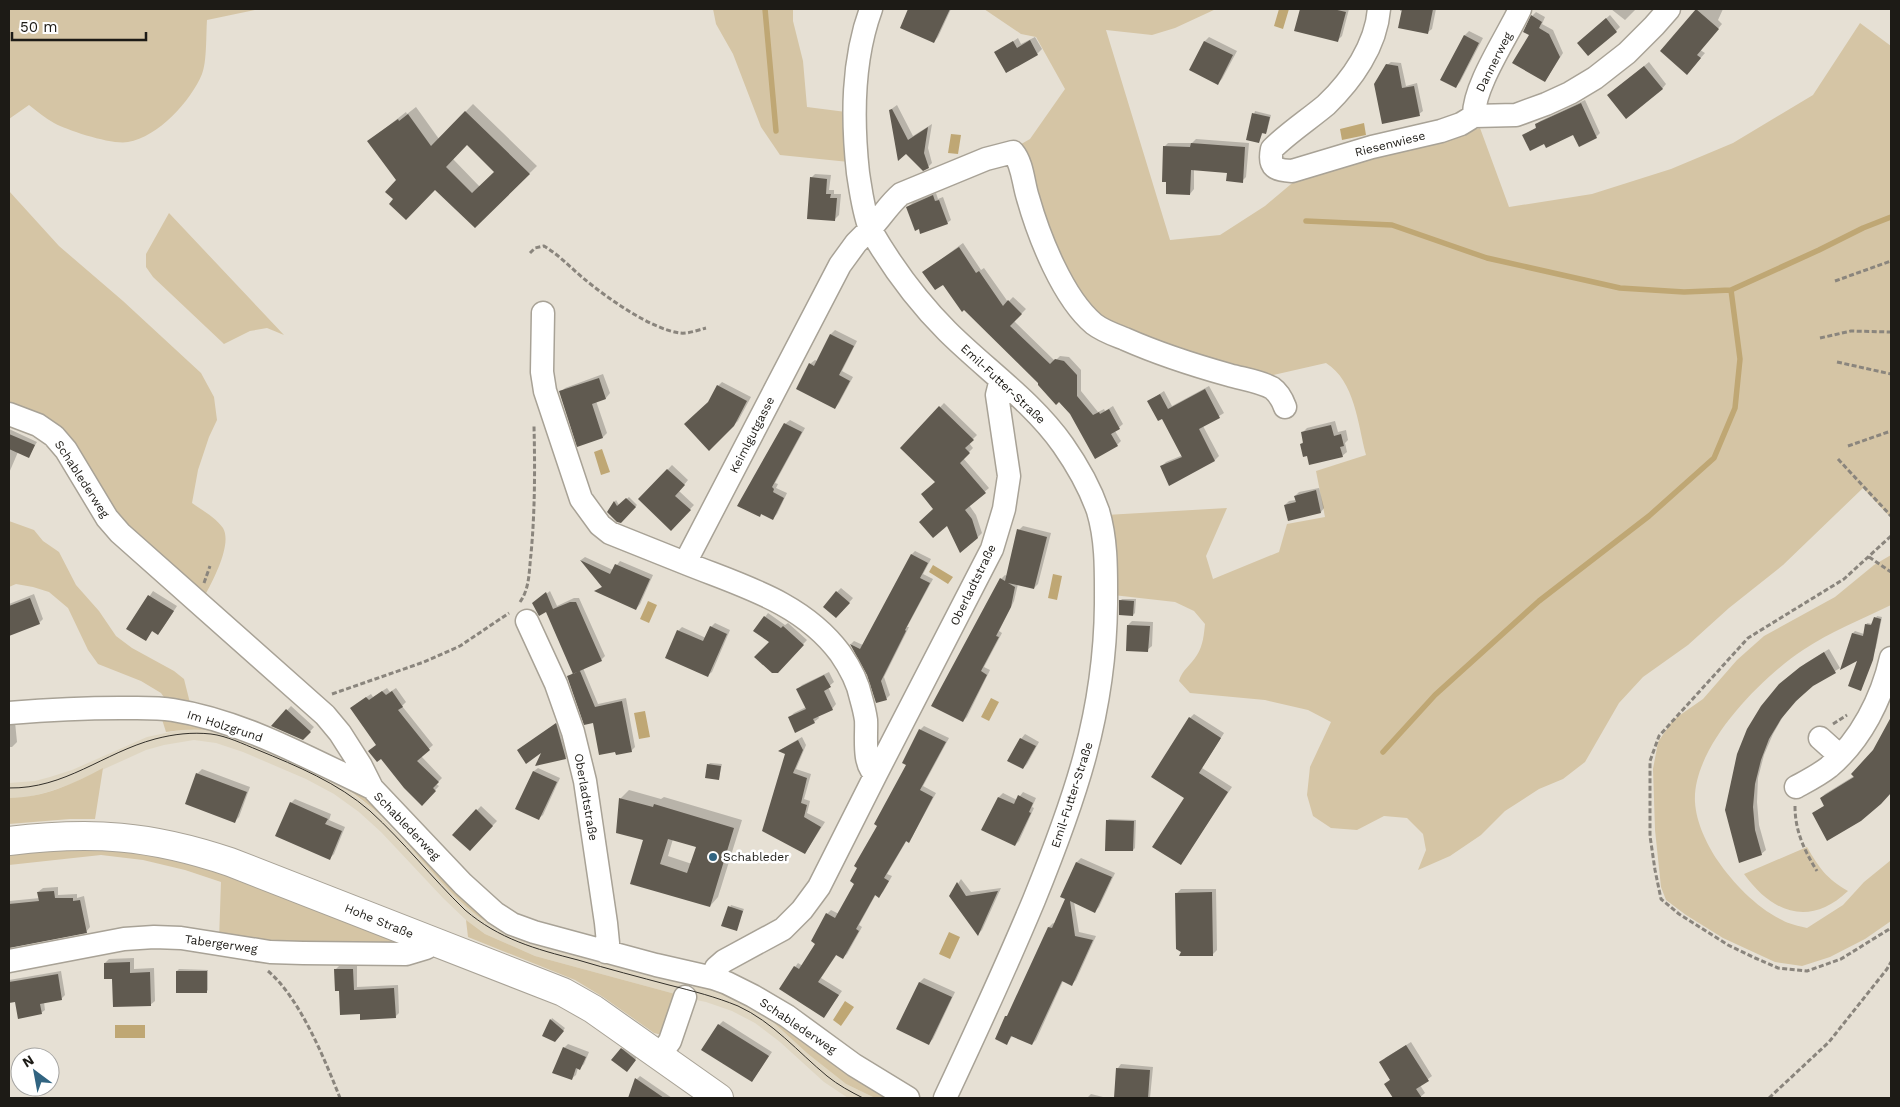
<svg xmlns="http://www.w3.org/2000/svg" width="1900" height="1107" font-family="'Work Sans',sans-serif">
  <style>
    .built { fill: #dfd6c2 }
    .green { fill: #d5c5a5 }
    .water { fill: #bfa774 }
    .shadow { fill: #0003; fill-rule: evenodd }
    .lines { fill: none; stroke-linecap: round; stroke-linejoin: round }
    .stream { stroke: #bfa774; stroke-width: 5.5 }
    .building { fill: #605a50; fill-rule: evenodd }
    .minor-casing { stroke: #a8a296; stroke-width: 25 }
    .major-casing { stroke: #a8a296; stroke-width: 30 }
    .path { stroke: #8a857d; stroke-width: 3; stroke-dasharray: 5 2.5; stroke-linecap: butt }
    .minor { stroke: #fff; stroke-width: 22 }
    .major { stroke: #fff; stroke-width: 28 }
    .tram { stroke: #33302a; stroke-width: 1 }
    .poi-dot { fill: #316481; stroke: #fff; stroke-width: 2 }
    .labels { text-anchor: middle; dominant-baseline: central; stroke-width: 5; stroke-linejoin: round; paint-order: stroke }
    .street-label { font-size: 12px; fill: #1d1b16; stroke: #fff }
    .poi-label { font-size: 12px; fill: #1d1b16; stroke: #fff; text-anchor: start }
  </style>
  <rect width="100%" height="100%" fill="#e6e0d4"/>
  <path class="built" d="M189 728 210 729 233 735 335 781 372 808 473 912 504 933 523 941 680 983 679 995 535 956 485 934 466 920 443 898 381 832 359 812 334 794 306 779 243 752 216 743 194 740 164 745 146 750 71 784 48 792 24 798H9V783L35 781 50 777 72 770 147 737Z
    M693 986 716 992 754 1010 773 1022 808 1054 846 1084 875 1098H848L824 1082 780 1042 755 1023 732 1011 706 1002 691 999Z"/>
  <path class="green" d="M9 9H260L207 20C206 34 207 62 202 74 191 101 158 137 128 142 112 145 69 131 54 123 45 118 37 111 29 105L9 119Z
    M713 9H793V21L803 61 807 107 846 112 849 162 780 155 761 127 733 54 716 24Z
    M984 9H1216L1175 28 1152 35 1106 30 1170 240 1220 235 1265 206 1303 174 1480 128 1509 207 1592 194 1671 169 1733 143 1813 95 1860 23 1891 46V518L1863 488 1783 565 1729 608 1688 645 1643 677 1619 703 1585 762 1563 779 1539 789 1505 811 1481 835 1450 856 1418 870 1426 850 1423 834 1407 818 1384 816 1357 830 1331 828 1313 816 1307 795 1310 767 1331 722 1308 710 1265 700 1190 693 1179 681C1182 670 1191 665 1197 655 1203 646 1204 634 1205 624L1194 611 1175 602 1113 595 1106 515 1227 508 1206 556 1213 579 1279 552 1287 524 1325 517 1316 471 1366 455C1358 425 1355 381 1326 363L1264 377 1137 340 1073 296 1016 147 1030 139 1065 89 1036 37 1021 34Z
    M9 191 59 246 123 301 201 373 214 397 217 420 209 437 198 470 192 503C202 510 216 518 223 528 233 545 211 584 203 599L170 570 93 488 9 407Z
    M169 213 284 335 267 328 250 331 224 344 153 277 146 267V254Z
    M9 521 34 530 43 541 59 552 76 585 99 611 116 636 132 648 174 671 184 679 190 703H168L161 693 141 681 98 664 88 650 68 608 49 592 33 587 16 584 9 587Z
    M1891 555V605C1862 619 1830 632 1803 650 1761 678 1692 747 1695 802 1696 822 1707 845 1718 861 1733 883 1757 908 1782 920 1789 924 1799 926 1807 928L1843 905 1864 882 1891 860V921L1865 939 1830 957 1802 966 1775 962 1723 938 1686 915 1666 900 1661 887 1655 830 1653 769 1658 742 1673 720 1703 699 1737 660 1764 636 1835 597 1874 565Z
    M160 713C232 725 326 761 381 810 415 841 445 876 478 908 505 931 539 940 572 949 606 959 641 968 676 976L680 983 523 941C505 934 489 925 474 913 436 882 408 839 371 807 340 781 305 765 268 750 228 733 210 725 166 732Z
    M103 768 95 819H70L9 824V798C43 798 73 784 103 768Z
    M126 847 202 864 400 939 401 946 219 940 221 882 185 870 143 860 101 855 9 865V851Z
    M1807 847C1819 868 1827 879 1848 891 1810 927 1773 914 1744 874Z
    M466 920 485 934 535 956 679 995 662 1035 654 1033 603 997 575 980 468 937Z
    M695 983 748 1001 893 1098H875L846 1084 808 1054 773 1022 754 1010 716 992 693 986Z"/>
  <path class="water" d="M1279 9H1289L1283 29 1274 26Z
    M1364 123 1366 135 1342 140 1340 129Z
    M951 134 961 135 958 154 948 153Z
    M602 449 610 472 601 475 594 452Z
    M933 565 953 577 948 584 929 572Z
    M1053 574 1062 576 1057 600 1048 598Z
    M648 601 657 605 649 623 640 619Z
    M991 698 999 702 989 721 981 717Z
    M645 711 650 737 639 739 634 713Z
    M949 932 960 937 950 959 939 954Z
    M845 1001 854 1007 841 1026 833 1020Z
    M115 1025H145V1038H115Z"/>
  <path class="shadow" d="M910 9H951L938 37 934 42 901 27Z
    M1301 9H1349L1342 36 1338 40 1296 30Z
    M1400 9H1436L1432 29 1428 32 1403 11H1400Z
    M1611 9H1636L1625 20Z
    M1698 9H1723L1718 20 1722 24 1700 50 1705 53 1691 69 1661 51Z
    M1536 12 1545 17 1542 24 1553 30 1563 53 1545 81 1530 35 1532 16Z
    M1610 15 1620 27 1616 31 1583 39Z
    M1469 31 1483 38 1460 82 1456 86 1442 79 1465 35Z
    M1035 37 1042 49 1037 54 1006 71 996 53 1018 38 1021 44Z
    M1209 37 1237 51 1222 79 1218 83 1191 70 1205 41Z
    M1391 62 1401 63 1406 86 1417 83 1423 111 1419 114 1383 122 1387 65Z
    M1649 62 1666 84 1662 89 1613 91Z
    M1585 100 1600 133 1596 137 1574 133 1545 142 1524 135 1537 127 1536 125 1540 121Z
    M473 104 537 166 475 227 435 188 395 199 397 180 369 141 406 112 407 114 416 107 439 139ZM467 144 495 172 480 187 452 158Z
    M897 105 913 136 932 124 928 148 932 163 928 167 924 169 890 110Z
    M1255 111 1271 115 1267 131 1266 133 1263 132 1259 142 1247 139Z
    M1196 139 1249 143 1246 177 1242 181 1228 172 1194 169V189L1190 194 1164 147 1168 143H1192Z
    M815 174 831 175 829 190H834V194H841L839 215 835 219 811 178Z
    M936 193 938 199 943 197 951 220 947 223 908 207 913 202Z
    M963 243 981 270 984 268 1008 302 1013 297 1026 309 1014 321 1055 361 1060 356 1069 357 1081 370V391L1098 412 1104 409 1105 411 1113 406 1123 424 1115 431 1121 441 1117 445 1071 414 944 283 924 272Z
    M835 330 857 341 842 371 853 377 839 403 835 408 810 364 815 360 817 361 831 334Z
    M603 374 610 393 606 398 596 401 607 433 603 437 578 445 561 392 565 388Z
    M722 382 751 397 738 421 709 449 718 386Z
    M1209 386 1224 413 1203 426 1219 456 1215 460 1169 484 1162 466 1166 462 1183 455 1162 417 1149 401 1164 391 1172 406Z
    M944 403 977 435 969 443 973 448 963 458 989 488 969 505 976 515 982 533 978 537 948 524 935 509 937 481 902 448Z
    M790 420 805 428 775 483 778 484 776 488 787 493 777 514 772 519 762 513 760 516 785 424Z
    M1335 421 1338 432 1346 430 1348 440 1345 443 1347 452 1342 456 1308 455 1301 444 1304 441 1302 433 1307 428Z
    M9 429 37 442 28 457 18 452 9 473Z
    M672 465 688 480 679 491 694 505 671 529 640 499Z
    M1319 488 1324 508 1321 512 1289 520 1285 505 1289 501 1296 500 1295 496 1299 492Z
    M629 497 637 505 621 522 608 512 616 500 619 505Z
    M1023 526 1051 533 1038 584 1034 588 1018 584 1014 601 999 631 1002 633 984 667 990 670 967 717 963 721 1001 579 1005 575 1007 576 1019 530Z
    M915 551 931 559 923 574 933 579 907 627H909L884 677 890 695 886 699 869 675 851 644 854 641 863 645 912 554Z
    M585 557 613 570 620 561 653 575 640 604 636 609 596 591 603 586 581 560Z
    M841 588 853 598 841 612 837 592Z
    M153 591 177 606 162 629 158 633 153 630 145 640 128 629Z
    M550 591 557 606 574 598H579L605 656 601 660 583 668 598 704 626 698 635 747 631 751 594 721 568 677 574 672 547 611 536 602Z
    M34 594 43 619 39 623 12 633 9 626V604Z
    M1122 599H1136L1135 613 1133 615 1120 601Z
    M768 613 785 625 788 623 807 640 777 672 765 617Z
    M1877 616 1882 617 1876 647 1861 690 1860 658 1842 668 1853 633 1855 631 1864 634 1866 625 1867 623 1873 624Z
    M1132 621 1153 622 1152 646 1147 650 1128 625Z
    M715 623 730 630 712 672 708 675 678 631 682 627 706 638 711 627Z
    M1829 649 1840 668 1812 685 1785 713 1773 734 1764 755 1758 778 1757 802 1759 825 1766 850 1761 854 1726 810 1785 680 1806 663Z
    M829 672 834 682 828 687 836 704 832 709 818 716 819 718 814 722 789 718 794 713 806 707 798 689 802 685Z
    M387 688 390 692 396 688 406 702 402 706 433 745 421 756 442 778 436 784 439 786 422 804 377 744 356 704 371 694 373 697Z
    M291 706 314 727 303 739 273 726Z
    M1194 714 1224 733 1202 768 1232 787 1180 864 1190 718Z
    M1891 719V792L1880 803 1813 813 1825 805 1821 798 1825 794 1854 776 1874 751Z
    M9 721 15 722 17 742 12 747H9Z
    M557 723 567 756 565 758 544 750 520 749Z
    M924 726 949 738 923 786 936 793 912 837 908 841 907 840 887 874 892 876 883 892 879 896 876 894 859 925 862 927 847 954 843 957 837 954 821 978 842 991 824 1016 795 967 798 963 803 966 817 943 812 941 827 914 831 910 839 914 856 883 878 825 908 764 920 730Z
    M1025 734 1039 742 1027 764 1023 768 1021 739Z
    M802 737 806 745 796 769 811 774 804 799 810 801 807 813 825 822 805 853 787 753 780 750Z
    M710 763 722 764 719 778 708 765Z
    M538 768 560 778 543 815 539 818 517 808 534 771Z
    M202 769 250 787 239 817 235 821 197 774Z
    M629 790 661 799 664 797 742 820 718 897 710 906 632 883 645 840 618 832 621 798ZM673 839 697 847 692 864 668 856Z
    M1023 792 1036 798 1032 807 1034 808 1019 841 1015 845 999 797 1003 793 1017 800Z
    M295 799 331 814 329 820 345 827 334 854 330 858 291 803Z
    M481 806 497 821 470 849 454 835Z
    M1109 819 1136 820 1135 848 1133 850 1107 821Z
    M1081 858 1115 873 1099 907 1095 911 1074 902 1079 932 1096 936 1076 980 1072 984 1063 981 1036 1040 1032 1044 1013 1035 1007 1043V1016L1010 1013 1049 927 1053 923 1055 924 1067 899 1062 896 1077 862Z
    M961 879 971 892 1001 888 982 930 978 934 950 896Z
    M58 887V895L77 894V898L84 896 90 927 86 932 9 946V901L40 898 38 892 43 888Z
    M1181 889H1216L1217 950 1212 955 1182 951 1176 894Z
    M731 905 744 909 736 929 723 925Z
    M134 958V969L154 968 155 1001 150 1005 113 977 105 963 109 959Z
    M357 965V987L398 985 399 1013 395 1017 361 1012 340 989 335 970 339 966Z
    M179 969 208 970V990L206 992 177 971Z
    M61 971 65 995 61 999 44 1002 45 1010 41 1013 16 1000 9 1002V980Z
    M924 978 955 992 933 1039 929 1043 898 1029 920 982Z
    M552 1018 565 1028 557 1039 551 1020Z
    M723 1021 772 1052 752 1081 719 1025Z
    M1411 1042 1432 1076 1420 1085 1425 1093 1419 1098H1395L1385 1084 1391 1079 1385 1058Z
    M568 1044 589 1052 584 1064 580 1068H578L576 1075 571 1079 564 1048Z
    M624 1047 637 1057 628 1069 613 1060Z
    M1121 1064 1153 1067 1150 1098H1116L1118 1068Z
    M640 1076 672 1098H629L637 1079Z
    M1091 1094 1107 1098H1087Z"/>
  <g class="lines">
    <path class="stream" d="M765 9 776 131
      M1306 221 1392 225 1487 258 1620 288 1684 292 1731 290
      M1383 752 1435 695 1539 601 1649 516 1714 458 1735 408 1740 359 1731 290 1819 250 1863 228 1891 217"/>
  </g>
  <path class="building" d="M908 9H950L934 43 900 28Z
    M1300 9H1333L1346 12 1338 42 1294 31Z
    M1402 9H1433L1428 34 1398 28Z
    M1696 9 1719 29 1697 55 1701 58 1687 75 1660 51Z
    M1531 15 1542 22 1539 28 1549 34 1560 57 1545 82 1512 63 1529 35 1523 32Z
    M1606 18 1617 32 1588 56 1577 43Z
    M1464 35 1479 43 1456 88 1440 80Z
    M1030 40 1038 55 1006 73 994 52 1013 41 1017 48Z
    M1204 41 1233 55 1218 85 1189 70Z
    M1386 64 1398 66 1402 88 1414 86 1420 116 1382 124 1374 84Z
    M1644 66 1663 89 1626 119 1607 95Z
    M1581 103 1597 138 1579 147 1573 135 1546 148 1544 144 1530 151 1522 135 1536 128 1535 124Z
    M892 109 908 140 928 127 924 153 929 168 923 171 906 154 898 161 889 110Z
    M465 111 530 174 475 228 435 190 406 220 389 204 393 199 385 192 396 180 367 141 398 119 399 121 408 114 431 146ZM467 145 494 172 472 193 446 167Z
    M1252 113 1270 117 1266 134 1262 133 1259 143 1246 140Z
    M1191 143 1245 147 1243 183 1226 181 1227 173 1191 170 1190 195 1166 194V182H1162L1163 146 1190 147Z
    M810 177 827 179 826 194H831L830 198H837L835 221 807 219Z
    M933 195 935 201 939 200 948 224 920 234 919 229 915 231 906 207Z
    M959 247 976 273 979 271 1003 306 1008 300 1022 314 1010 326 1050 364 1055 359 1064 361 1077 375V396L1093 415 1099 412 1100 414 1109 409 1120 429 1111 434 1118 446 1095 459 1070 414 1059 402 1056 405 1038 385V383L964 310 962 312 943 285 935 290 922 272Z
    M830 334 854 346 839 375 850 381 835 409 796 389 809 363 814 366Z
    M599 378 606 399 592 404 603 438 577 447 559 391Z
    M717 385 747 401 734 426 709 451 684 424 708 402Z
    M1205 389 1220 418 1199 429 1215 461 1169 486 1160 466 1182 457 1162 419 1158 421 1147 401 1160 394 1168 409Z
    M939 406 974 440 965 448 970 453 960 463 986 493 965 510 972 519 978 538 960 553 947 526 933 538 919 522 933 509 921 494 935 482 900 448Z
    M784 423 802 432 772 487 774 489 773 492 784 498 773 520 761 514 760 517 737 506Z
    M1331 425 1334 436 1341 434 1344 446 1340 447 1343 457 1309 465 1307 456 1303 457 1300 444 1303 443 1301 432Z
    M9 434 35 445 29 458 9 449Z
    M667 469 685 485 675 496 691 510 671 531 638 499Z
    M1316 490 1321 513 1288 521 1284 505 1296 502 1294 496Z
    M626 498 636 507 621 523 617 522 607 512 614 501 617 506Z
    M1017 529 1047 537 1034 589 1008 583 1015 587 1011 607 996 636 999 637 981 671 987 675 963 722 931 706 1000 578 1005 581Z
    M911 554 928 563 920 578 930 583 905 630 906 631 881 681 887 700 876 703 867 675 850 644 860 649Z
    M580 560 610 574 615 564 650 579 636 610 594 591 602 587Z
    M836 591 850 603 836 618 823 607Z
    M546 592 553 609 570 602H576L602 661 573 674 546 612 539 616 532 603Z
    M148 595 174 611 158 635 152 631 146 641 126 629Z
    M30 598 40 624 9 636V606Z
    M1119 600 1134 601 1133 616 1119 615Z
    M764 616 781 628 783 626 804 645 778 673H772L754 657 769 642 753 631Z
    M1874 617 1881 619 1873 660 1861 691 1848 686 1857 661 1840 670 1852 633 1863 636 1865 624 1871 625Z
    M1127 625 1150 626 1148 652 1126 651Z
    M710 626 727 634 708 677 665 658 677 630 703 641Z
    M1824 652 1836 673 1813 686 1796 701 1781 719 1769 739 1761 760 1755 784 1753 807 1755 830 1762 855 1739 863 1725 810 1737 754 1747 729 1761 706 1779 684 1800 667Z
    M580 671 595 707 622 701 632 752 616 755 615 752 599 755 593 723 584 725 567 676Z
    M824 675 831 687 824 691 833 710 813 719 815 723 795 733 788 717 806 709 796 689Z
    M382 691 386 695 392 691 403 707 398 710 430 750 417 761 439 782 433 788 436 791 422 806 404 788 381 759 377 762 368 751 376 745 350 708 366 697 369 700Z
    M286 709 311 732 303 740 271 726Z
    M1189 717 1221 738 1199 773 1228 792 1181 865 1152 847 1184 798 1151 777Z
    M1891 717V793L1881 804 1861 821 1827 841 1812 813 1824 806 1820 798 1854 777 1851 774 1873 750Z
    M556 723 566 759 535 766 541 753 526 764 517 750Z
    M919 729 946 742 920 790 933 797 909 843 906 841 884 878 889 881 879 898 875 895 856 929 859 931 843 959 836 955 818 982 839 995 824 1018 779 989 794 966 799 969 815 944 811 941 826 913 835 918 854 884 850 881 857 868 854 866 877 826 874 824 906 765 902 763Z
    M1020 738 1036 746 1023 769 1007 761Z
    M798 740 803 750 793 773 807 778 801 803 807 805 804 817 821 827 805 854 762 831 785 754 778 751Z
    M707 764 721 766 719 780 705 778Z
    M533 771 557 782 539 820 515 809Z
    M196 773 247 792 235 823 185 804Z
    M1018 795 1033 803 1029 812 1031 813 1015 846 981 830 998 797 1014 804Z
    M619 798 653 807 654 804 734 828 710 907 630 884 643 840 616 833ZM668 839 696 847 687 873 660 864Z
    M290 802 328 819 325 824 342 831 330 860 275 836Z
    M476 809 493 826 470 851 452 835Z
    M1106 820 1134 821 1133 851H1105Z
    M1076 862 1112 877 1095 913 1070 901 1075 936 1093 940 1072 986 1062 981 1032 1045 1011 1036 1007 1045 995 1039 1005 1016H1007L1048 927 1052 928 1065 899 1060 897Z
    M957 882 966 896 998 891 978 936 949 896Z
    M54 891 55 898H73V901L80 900 87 933 9 948V904L39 901 37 892Z
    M1212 892 1213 956H1179L1181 952 1176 949 1175 893Z
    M728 906 743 911 737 931 721 926Z
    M130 962V973L150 972 151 1006 113 1007 112 979H104V963Z
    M334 969H353L354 990 394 988 396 1018 360 1020V1014L340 1015 339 991H335Z
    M176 971H207V993H176Z
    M58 974 62 1000 40 1004 42 1014 18 1019 15 1002 9 1003V982Z
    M919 982 952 997 929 1045 896 1029Z
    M550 1019 564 1031 555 1042 542 1036Z
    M718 1024 769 1056 752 1082 701 1050Z
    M1406 1045 1429 1081 1416 1089 1422 1098H1393L1384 1084 1390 1080 1379 1062Z
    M563 1047 586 1057 580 1070 576 1068 572 1080 552 1073Z
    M621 1048 636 1060 627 1072 611 1060Z
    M1116 1068 1150 1070 1148 1098H1114Z
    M635 1078 664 1098H628Z"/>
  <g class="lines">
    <g class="minor-casing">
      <path id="minor" d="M1379 9C1376 46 1352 80 1326 105 1308 120 1288 133 1272 149 1268 168 1276 170 1292 171L1372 147 1441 131 1461 124 1474 116 1516 115 1546 104 1570 93 1595 78 1627 53 1654 26 1669 9
        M1474 116C1473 87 1507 37 1520 9
        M543 313 542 372 545 391 581 499 600 525 610 533 685 563 840 265 856 243 870 229C863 210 861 192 858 173 852 118 852 61 871 9
        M9 414 38 425 54 436 66 450 107 518 120 533 325 715 340 733 361 766 372 788 463 884 495 913 512 924 534 932 656 965 713 978 727 983 753 996 787 1016 854 1065 908 1098
        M685 563C742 586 802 602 840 653 849 666 858 683 861 698 863 705 865 713 866 720 867 734 862 766 876 774
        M527 621 556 684 573 732 585 781 606 923 608 943 606 952
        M9 713C46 710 83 708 120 708 137 708 156 707 173 710 243 721 308 758 372 788
        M1820 738 1840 756
        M1796 787C1807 781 1819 775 1829 767 1861 740 1882 698 1891 658
        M9 961 124 939 154 937 181 938 270 952 303 953 406 954 426 948 430 941
        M713 978 716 968 724 961 783 929 802 910 819 887 876 774 992 549 1004 509 1009 476 997 395 999 387 1003 382
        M659 1056 670 1041 685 997
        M945 1098C976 1032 1006 967 1034 900 1075 799 1105 714 1106 604 1106 573 1107 541 1098 511 1090 488 1077 465 1063 445 1032 401 985 369 947 331 916 300 892 267 870 229 881 218 889 204 901 194L986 159 1013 152C1023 164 1023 183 1028 198 1039 237 1063 298 1094 324 1103 331 1115 335 1125 339 1159 354 1193 365 1229 375 1243 379 1259 381 1272 388 1279 393 1282 399 1285 407"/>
    </g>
    <g class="major-casing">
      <path id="major" d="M9 841C92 831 150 835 230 862L563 992 593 1009 719 1098"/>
    </g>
    <path class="path" d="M530 253 535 248 544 246C559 255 570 267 583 278 606 297 650 329 680 333 688 334 698 330 706 328
      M1835 281 1891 261
      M1820 338 1851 331 1891 332
      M1837 362 1891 374
      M1848 446 1891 431
      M1838 459 1891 516
      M1891 536 1844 579 1748 638 1659 736 1650 761V836L1655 870 1661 899 1679 914 1728 945 1755 958 1778 968 1807 971 1841 959 1891 928
      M1869 557 1891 572
      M204 583 210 566
      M520 602C530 588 529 570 531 554 535 511 535 468 534 426
      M332 694 424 662 460 646 509 613
      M1833 724 1847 715
      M1795 806C1795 831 1804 850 1817 871
      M268 971C300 998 325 1060 340 1098
      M1769 1098 1829 1042 1887 969 1891 962"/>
    <use href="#minor" class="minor"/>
    <use href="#major" class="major"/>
    <path class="tram" d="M9 788C65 789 103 753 155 739 174 734 192 732 211 734 227 736 243 744 258 750 297 766 338 783 370 811 404 842 432 878 465 910 499 939 535 949 578 960 608 969 639 977 669 985 693 991 716 997 738 1006 773 1022 798 1052 827 1076 838 1085 851 1092 863 1098"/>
  </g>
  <circle class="poi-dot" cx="713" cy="857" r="5"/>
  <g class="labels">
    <g class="street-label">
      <text transform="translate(1494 62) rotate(-63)">Dannerweg</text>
      <text transform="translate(1390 144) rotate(-14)">Riesenwiese</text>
      <text transform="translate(1003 384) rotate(43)">Emil-Futter-Straße</text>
      <text transform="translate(752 435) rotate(-63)">Keimlgutgasse</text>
      <text transform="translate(82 479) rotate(57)">Schablederweg</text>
      <text transform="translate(973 585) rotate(-64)">Oberladtstraße</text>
      <text transform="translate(225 726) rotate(18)">Im Holzgrund</text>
      <text transform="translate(1072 795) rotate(-72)">Emil-Futter-Straße</text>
      <text transform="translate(586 797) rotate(80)">Oberladtstraße</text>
      <text transform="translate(407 826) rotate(46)">Schablederweg</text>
      <text transform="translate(379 921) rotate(22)">Hohe Straße</text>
      <text transform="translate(221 944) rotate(8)">Tabergerweg</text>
      <text transform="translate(798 1026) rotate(34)">Schablederweg</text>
    </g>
    <g class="poi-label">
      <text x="723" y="857">Schableder</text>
    </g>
  </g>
  <rect width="1900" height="1107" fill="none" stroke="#1d1b16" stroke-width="20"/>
  <g transform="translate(35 1072) rotate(328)"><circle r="24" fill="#ffffff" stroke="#a5a4a2"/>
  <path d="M0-4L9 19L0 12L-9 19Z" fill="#316481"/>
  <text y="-8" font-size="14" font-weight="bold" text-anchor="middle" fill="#1d1b16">N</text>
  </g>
  <path d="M12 32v8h134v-8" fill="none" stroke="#1d1b16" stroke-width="2.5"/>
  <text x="20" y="32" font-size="15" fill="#1d1b16" stroke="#ffffff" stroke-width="4" paint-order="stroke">50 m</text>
</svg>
